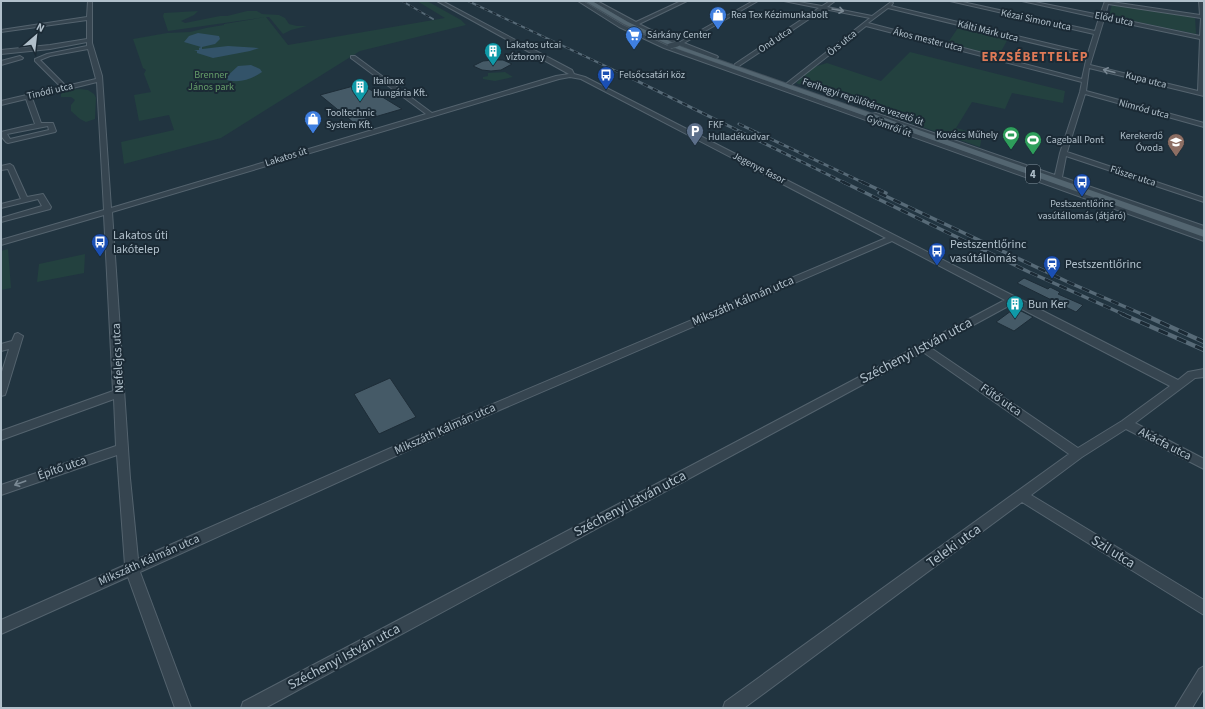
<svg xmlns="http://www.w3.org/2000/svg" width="1205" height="709" font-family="'Source Sans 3',sans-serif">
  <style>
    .green { fill: #23413f }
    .water { fill: #335369 }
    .building { fill: #455a67; stroke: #1d2c37 }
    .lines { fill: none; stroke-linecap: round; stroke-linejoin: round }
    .minor-casing { stroke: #54636e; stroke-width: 2 }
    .major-casing { stroke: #42515c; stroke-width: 2 }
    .minor { fill: #364550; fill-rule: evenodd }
    .major { fill: #536570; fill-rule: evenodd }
    .rail-far3-casing { stroke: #576a77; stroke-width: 2 }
    .rail-far2-casing { stroke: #576a77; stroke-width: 3 }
    .rail-far1-casing { stroke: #576a77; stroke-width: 3.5 }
    .rail-casing { stroke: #576a77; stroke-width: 4.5 }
    .rail-far3 { stroke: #1b2a35; stroke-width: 1.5; stroke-dasharray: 4.5; stroke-linecap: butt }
    .rail-far2 { stroke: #1b2a35; stroke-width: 2; stroke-dasharray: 5.5; stroke-linecap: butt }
    .rail-far1 { stroke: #1b2a35; stroke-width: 2.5; stroke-dasharray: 8; stroke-linecap: butt }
    .rail { stroke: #1b2a35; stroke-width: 3; stroke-dasharray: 10; stroke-linecap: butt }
    .minor-bridge-casing { stroke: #54636e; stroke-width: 6; stroke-linecap: butt }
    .minor-bridge { stroke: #364550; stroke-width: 5 }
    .oneway { stroke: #7a8994 }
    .labels { text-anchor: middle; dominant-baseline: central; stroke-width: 4; stroke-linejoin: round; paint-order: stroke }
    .far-poi-label { font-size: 10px; fill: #b1c0cb; stroke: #1b2a35; text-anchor: start }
    .far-street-label { font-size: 10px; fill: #b1c0cb; stroke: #1b2a35 }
    .far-park-label { font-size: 10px; fill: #669e69; stroke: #1b2a35 }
    .shield { fill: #1b2a35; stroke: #84939e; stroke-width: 1 }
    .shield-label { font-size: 11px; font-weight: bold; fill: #b1c0cb }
    .poi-label { font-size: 12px; fill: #b1c0cb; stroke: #1b2a35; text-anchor: start }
    .street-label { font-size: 12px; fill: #b1c0cb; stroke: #1b2a35 }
    .far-district-label { font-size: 13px; font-weight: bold; letter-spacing: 1px; fill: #e07a57; stroke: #1b2a35 }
    .near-street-label { font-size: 14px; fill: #b1c0cb; stroke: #1b2a35 }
  </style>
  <rect width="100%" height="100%" fill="#213440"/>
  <path class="green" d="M417 1H427L461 20 466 25 360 51 221 138 124 164 121 142 174 130 169 115 139 121 134 95 151 92 144 74 146 70 143 68 133 39 167 33 190 32 206 28 224 25V24L266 17 168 31 163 16 164 13 198 11 194 15 181 21 185 23 220 16H227L247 11H257L262 14 279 15 285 18 289 24 297 26H307L291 30 283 34 269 17H266L288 45 445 18Z
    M1112 4 1195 16 1196 34 1109 16Z
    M960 25 1009 37 998 57 947 44Z
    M910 52 1065 91 1063 103 1012 93 1005 109 972 102 956 128 982 135 980 147 796 83 814 67 827 63 881 81Z
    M505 72 513 77 495 81 483 79V77L488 76V73Z
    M80 89 88 90 94 94 96 98 95 119 86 122 80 119 71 111V105L75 100 71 97H61V94L67 90Z
    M8 249 11 288 1 290V251Z
    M85 254 84 273 37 282 39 264Z"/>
  <path class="water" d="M198 33 219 36 220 39 215 44 202 47V49L228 46 259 48 250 51 213 58 197 53V51L194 50H199V48L201 47 184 42 189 36Z
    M251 65 260 69 262 72C251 80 237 84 224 79L238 66Z"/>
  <path class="building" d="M494 60H503L512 64 501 70 491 71 482 70 473 66 483 61Z
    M361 84 402 109 354 123 320 95Z
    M1024 278 1048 289 1050 287 1060 292 1058 294 1083 305 1076 312 1017 283Z
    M1015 308 1033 317 1014 331 996 322Z
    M390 378 416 417 379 434 354 394Z"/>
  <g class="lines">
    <g class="minor-casing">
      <path id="minor" d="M88 1H92V43L102 76 111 208 426 114 351 58V56H355L432 113 556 76 569 74 437 1H442L572 70 574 74 585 77 1178 380 1188 372 1204 369V377L1195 378 1135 423 1204 459V469L1126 429 1082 457 1031 495 1204 600V615L1022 502 744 708H723L725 702 1069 454 923 352 265 708H241L243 702 1005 300 892 241 451 431 140 572 191 708H175L128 577 1 634V620L125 565 117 455 1 495V485L116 446 114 399 1 440V431L113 391 104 215 1 245V240L104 210 97 82 32 98 41 123H53L56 131 55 132 8 143 6 142 1 136V132L35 124 26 99 1 105V101L61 87 35 61V59L47 54 87 46V42L50 49 1 54V50L50 45 87 39V20L1 32V30L87 17ZM88 49 96 79 66 86 40 60 50 56ZM570 77 581 79 886 238 443 425 138 559 130 478 112 212 559 79ZM48 126 49 130 10 139 7 134ZM1012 304 1170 386 1122 421 1078 448 931 348Z
        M578 1H583L623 25 668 46 1204 236V241L664 48 619 27Z
        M592 1H597L636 22 681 1H687L639 24 655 32 680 42 753 1H758L684 43 717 56 718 57 715 59 679 45H675V43L633 25Z
        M784 1H793L822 6 830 1H835L827 7 872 16 891 2 893 3 891 6 1088 53 1094 34 950 1H958L1095 31 1099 18 1022 1H1030L1100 15 1105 1 1200 15 1199 1H1203L1204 96 1089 68 1086 91 1204 123V127L1085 94 1067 152 1204 198V202L1066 156 1062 177 1204 226V231L871 114 876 113 1055 175 1060 153 1080 92 1082 82 866 26 791 85H787V83L870 18 824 9 739 66H735V64L819 8ZM1108 4 1201 18 1200 36 1105 16ZM888 8 1087 56 1082 79 868 23ZM1104 19 1200 39 1198 91 1090 65Z
        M20 56 23 58 22 59 1 65V61Z
        M10 164 13 166 27 197 43 194 51 207 50 209 1 222V218L42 206 38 199 1 208V204L21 199 8 169 1 170V166Z
        M18 333 23 336 6 392 5 395 1 396V375L9 349 1 351V344L12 341 15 334Z
        M1204 666V688L1192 708H1175L1199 669Z"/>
    </g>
    <g class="major-casing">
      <path id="major" d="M585 1H592L628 22 682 47 1204 230V237L678 49 624 24Z"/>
    </g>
    <use href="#minor" class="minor"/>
    <use href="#major" class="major"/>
    <g class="rail-far3-casing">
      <path id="rail-far3" d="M402 1 433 19
        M468 1 635 80"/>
    </g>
    <g class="rail-far2-casing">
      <path id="rail-far2" d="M633 79 845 183
        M739 124 864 183"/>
    </g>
    <g class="rail-far1-casing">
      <path id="rail-far1" d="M843 182 1029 272 1125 315
        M862 182 886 193
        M879 193 1070 283 1144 315"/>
    </g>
    <g class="rail-casing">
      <path id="rail" d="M1122 314 1204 350
        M1142 314 1204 342"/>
    </g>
    <use href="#rail-far3" class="rail-far3"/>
    <use href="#rail-far2" class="rail-far2"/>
    <use href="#rail-far1" class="rail-far1"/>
    <use href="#rail" class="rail"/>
    <g class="minor-bridge-casing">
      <path id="minor-bridge" d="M670 46 677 44"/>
    </g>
    <use href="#minor-bridge" class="minor-bridge"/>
  </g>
  <defs><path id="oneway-shaft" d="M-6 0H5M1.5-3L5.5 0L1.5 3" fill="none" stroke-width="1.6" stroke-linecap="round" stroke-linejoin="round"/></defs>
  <g class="oneway">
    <use href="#oneway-shaft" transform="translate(838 10) rotate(10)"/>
    <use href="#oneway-shaft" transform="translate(1109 71) rotate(-166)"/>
    <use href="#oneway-shaft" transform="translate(20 483) rotate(160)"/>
  </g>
  <defs>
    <g id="shop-pin" transform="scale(0.9)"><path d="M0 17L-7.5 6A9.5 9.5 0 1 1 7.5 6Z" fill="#3f7fe0" stroke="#1b2a35"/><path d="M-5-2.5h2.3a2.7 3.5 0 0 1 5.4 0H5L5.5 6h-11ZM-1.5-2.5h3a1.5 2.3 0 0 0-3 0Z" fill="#fff"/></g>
    <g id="supermarket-pin" transform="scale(0.9)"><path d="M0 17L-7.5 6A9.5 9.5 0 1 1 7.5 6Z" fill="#3f7fe0" stroke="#1b2a35"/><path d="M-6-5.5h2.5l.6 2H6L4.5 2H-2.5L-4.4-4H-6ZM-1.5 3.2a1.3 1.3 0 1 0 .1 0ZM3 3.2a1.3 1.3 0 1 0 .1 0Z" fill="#fff"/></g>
    <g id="building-pin" transform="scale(0.9)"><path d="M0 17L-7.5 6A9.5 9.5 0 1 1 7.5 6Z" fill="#0f9aa8" stroke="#1b2a35"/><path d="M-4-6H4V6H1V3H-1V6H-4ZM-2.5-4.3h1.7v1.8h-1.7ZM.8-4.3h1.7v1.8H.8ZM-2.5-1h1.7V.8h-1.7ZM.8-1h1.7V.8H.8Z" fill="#fff"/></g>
    <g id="bus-pin" transform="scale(0.9)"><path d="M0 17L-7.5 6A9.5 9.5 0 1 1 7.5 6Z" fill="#1a4fb4" stroke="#1b2a35"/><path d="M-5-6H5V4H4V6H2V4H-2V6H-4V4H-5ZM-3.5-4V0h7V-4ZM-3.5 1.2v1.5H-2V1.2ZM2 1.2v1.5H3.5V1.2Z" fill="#fff"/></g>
    <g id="parking-pin" transform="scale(0.9)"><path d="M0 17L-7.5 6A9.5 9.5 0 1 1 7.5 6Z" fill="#5c6f8a" stroke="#1b2a35"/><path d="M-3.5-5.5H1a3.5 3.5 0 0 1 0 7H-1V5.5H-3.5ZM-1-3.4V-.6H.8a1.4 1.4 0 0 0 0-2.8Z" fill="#fff"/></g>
    <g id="stadium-pin" transform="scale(0.9)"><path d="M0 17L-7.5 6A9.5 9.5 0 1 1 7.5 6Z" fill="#2e9e5b" stroke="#1b2a35"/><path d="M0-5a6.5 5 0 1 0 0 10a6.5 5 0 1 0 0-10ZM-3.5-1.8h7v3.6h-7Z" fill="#fff"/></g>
    <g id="school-pin" transform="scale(0.9)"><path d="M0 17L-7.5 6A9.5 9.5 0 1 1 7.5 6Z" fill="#8d6e63" stroke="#1b2a35"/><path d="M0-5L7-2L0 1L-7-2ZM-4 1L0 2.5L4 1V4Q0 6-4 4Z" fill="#fff"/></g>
    <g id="station-pin" transform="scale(0.9)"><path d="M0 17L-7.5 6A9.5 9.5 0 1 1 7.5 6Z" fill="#1a4fb4" stroke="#1b2a35"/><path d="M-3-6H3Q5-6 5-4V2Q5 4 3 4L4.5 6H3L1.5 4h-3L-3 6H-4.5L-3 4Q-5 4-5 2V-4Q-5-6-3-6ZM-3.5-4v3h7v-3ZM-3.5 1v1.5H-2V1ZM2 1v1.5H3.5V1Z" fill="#fff"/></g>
  </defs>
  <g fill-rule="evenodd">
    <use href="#shop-pin" x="718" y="15"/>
    <use href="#supermarket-pin" x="634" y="35"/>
    <use href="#building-pin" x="493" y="51"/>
    <use href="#bus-pin" x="606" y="75"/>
    <use href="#building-pin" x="360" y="87"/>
    <use href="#shop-pin" x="313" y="119"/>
    <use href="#parking-pin" x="695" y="131"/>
    <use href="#stadium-pin" x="1011" y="135"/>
    <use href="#stadium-pin" x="1033" y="140"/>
    <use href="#school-pin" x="1176" y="142"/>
    <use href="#bus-pin" x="1082" y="182"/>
    <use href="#bus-pin" x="100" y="242"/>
    <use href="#bus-pin" x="937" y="251"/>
    <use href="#station-pin" x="1052" y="264"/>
    <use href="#building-pin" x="1015" y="304"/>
  </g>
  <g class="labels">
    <g class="far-poi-label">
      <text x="731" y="15">Rea Tex Kézimunkabolt</text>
      <text x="647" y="35">Sárkány Center</text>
      <text x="506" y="45">Lakatos utcai<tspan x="506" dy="12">víztorony</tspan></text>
      <text x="619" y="75">Felsőcsatári köz</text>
      <text x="373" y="81">Italinox<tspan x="373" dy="12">Hungária Kft.</tspan></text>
      <text x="326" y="113">Tooltechnic<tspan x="326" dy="12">System Kft.</tspan></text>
      <text x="708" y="125">FKF<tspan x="708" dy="12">Hulladékudvar</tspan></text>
      <text x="998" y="135" text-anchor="end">Kovács Műhely</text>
      <text x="1163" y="136" text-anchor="end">Kerekerdő<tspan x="1163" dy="12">Óvoda</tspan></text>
      <text x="1046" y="140">Cageball Pont</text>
      <text x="1082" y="204" text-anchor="middle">Pestszentlőrinc<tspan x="1082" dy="12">vasútállomás (átjáró)</tspan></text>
    </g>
    <g class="far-street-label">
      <text transform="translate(1114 19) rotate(12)">Előd utca</text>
      <text transform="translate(1036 20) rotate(12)">Kézai Simon utca</text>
      <text transform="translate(988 31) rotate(14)">Kálti Márk utca</text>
      <text transform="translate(775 40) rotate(-34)">Ond utca</text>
      <text transform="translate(928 40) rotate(14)">Ákos mester utca</text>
      <text transform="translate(842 43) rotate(-39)">Örs utca</text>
      <text transform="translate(1146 80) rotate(14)">Kupa utca</text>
      <text transform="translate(50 91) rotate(-13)">Tinódi utca</text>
      <text transform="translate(863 102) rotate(19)">Ferihegyi repülőtérre vezető út</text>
      <text transform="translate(1144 109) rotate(15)">Nimród utca</text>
      <text transform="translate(889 126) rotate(20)">Gyömrői út</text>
      <text transform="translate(286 157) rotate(-17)">Lakatos út</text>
      <text transform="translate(759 168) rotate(27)">Jegenye fasor</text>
      <text transform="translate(1133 176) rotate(18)">Fűszer utca</text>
    </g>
    <g class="far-park-label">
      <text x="211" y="75">Brenner<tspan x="211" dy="12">János park</tspan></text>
    </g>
    <rect class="shield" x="1026" y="165" width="14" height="18" rx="3"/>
    <g class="shield-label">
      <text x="1033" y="174">4</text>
    </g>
    <g class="poi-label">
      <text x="113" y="235">Lakatos úti<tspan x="113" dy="14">lakótelep</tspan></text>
      <text x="950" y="244">Pestszentlőrinc<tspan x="950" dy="14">vasútállomás</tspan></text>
      <text x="1065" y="264">Pestszentlőrinc</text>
      <text x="1028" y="304">Bun Ker</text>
    </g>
    <g class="street-label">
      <text transform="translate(743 301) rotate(-23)">Mikszáth Kálmán utca</text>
      <text transform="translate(118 358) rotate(-93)">Nefelejcs utca</text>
      <text transform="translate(1001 400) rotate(35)">Fűtő utca</text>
      <text transform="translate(445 429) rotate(-24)">Mikszáth Kálmán utca</text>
      <text transform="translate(1165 444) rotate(27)">Akácfa utca</text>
      <text transform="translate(62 468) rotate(-19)">Építő utca</text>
      <text transform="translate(149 560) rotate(-24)">Mikszáth Kálmán utca</text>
    </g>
    <g class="far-district-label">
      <text x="1035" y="57">ERZSÉBETTELEP</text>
    </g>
    <g class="near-street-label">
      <text transform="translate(916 351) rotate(-28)">Széchenyi István utca</text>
      <text transform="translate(630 504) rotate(-28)">Széchenyi István utca</text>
      <text transform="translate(954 546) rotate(-36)">Teleki utca</text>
      <text transform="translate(1113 552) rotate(32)">Szil utca</text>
      <text transform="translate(344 657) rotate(-28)">Széchenyi István utca</text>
    </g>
  </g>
  <rect width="1205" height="709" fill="none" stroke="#b1c0cb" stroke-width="4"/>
  <g transform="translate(36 36) rotate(28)" stroke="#1b2a35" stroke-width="3" paint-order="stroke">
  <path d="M0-3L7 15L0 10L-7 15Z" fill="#b1c0cb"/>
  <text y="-6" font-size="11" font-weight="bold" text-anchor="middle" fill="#b1c0cb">N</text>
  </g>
</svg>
